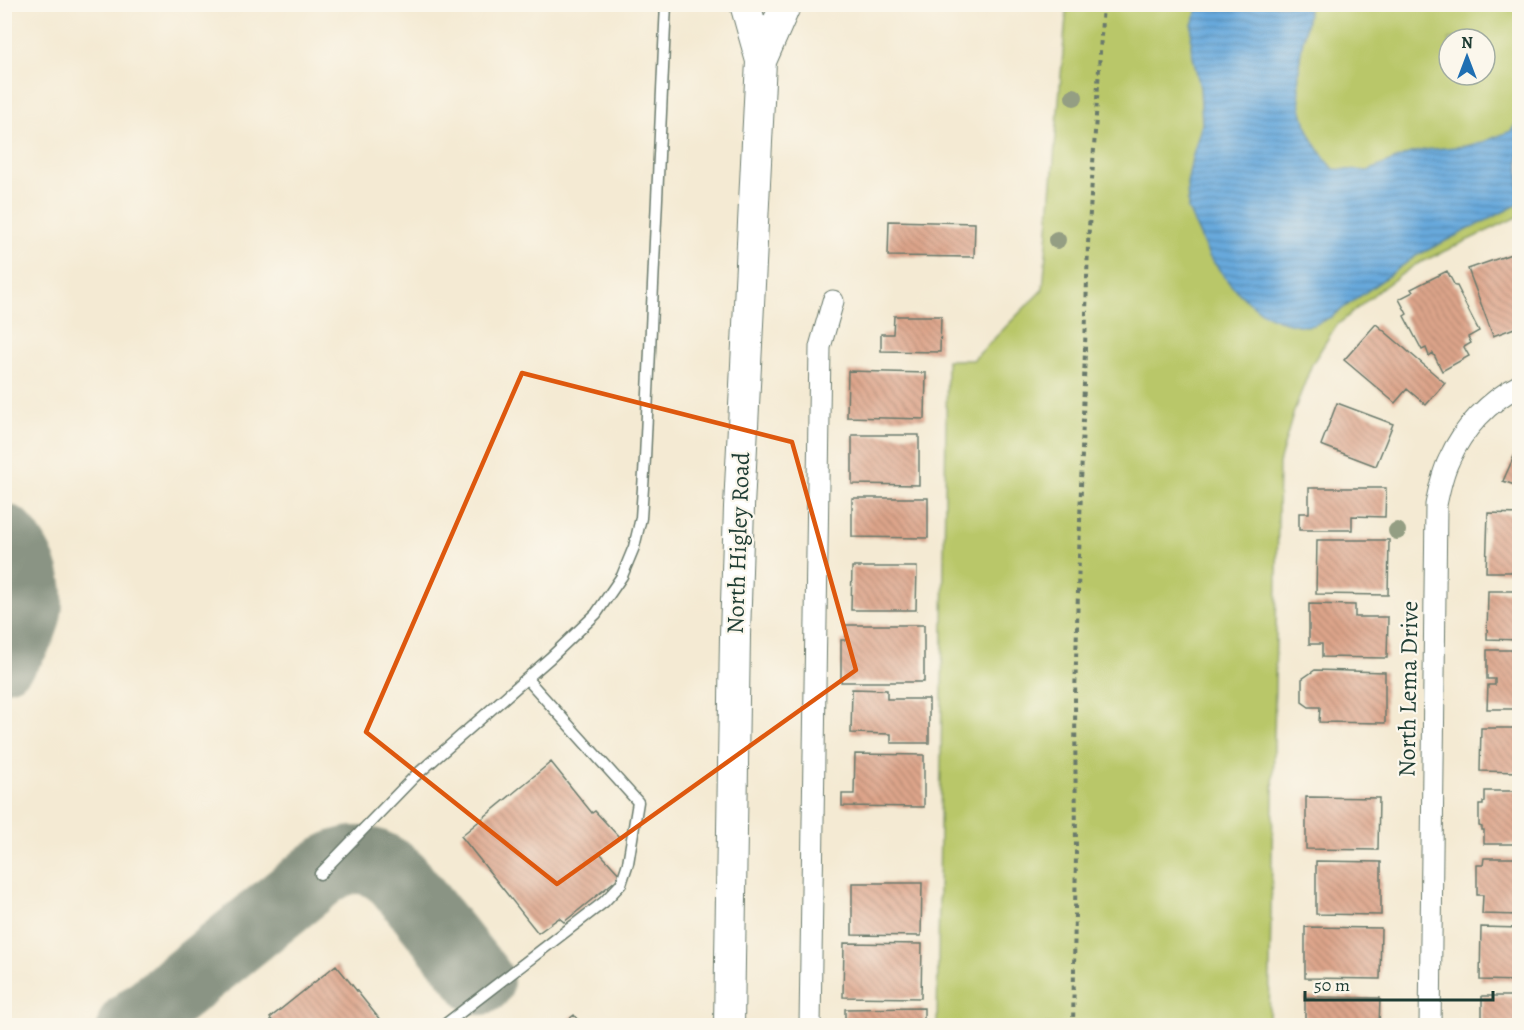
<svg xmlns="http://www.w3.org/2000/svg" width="1524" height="1030" font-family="Alegreya,serif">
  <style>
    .green { fill: #b9c769; stroke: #6c824e; stroke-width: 1.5; fill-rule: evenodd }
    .water { fill: url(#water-rules); stroke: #447388; stroke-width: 1.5 }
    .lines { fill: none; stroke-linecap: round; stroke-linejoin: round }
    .taxiway { stroke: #8a9484; stroke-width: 68 }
    .building { fill: url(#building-back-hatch) }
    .service-casing { stroke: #6a7a6c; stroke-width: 13 }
    .minor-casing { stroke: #6a7a6c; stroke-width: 23 }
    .secondary-casing { stroke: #6a7a6c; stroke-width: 32 }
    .path { stroke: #6a7a6c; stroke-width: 4; stroke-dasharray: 4.5 4.5; stroke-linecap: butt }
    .service { stroke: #fff; stroke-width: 10 }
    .minor { stroke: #fff; stroke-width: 21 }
    .secondary { stroke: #fff; stroke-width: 30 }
    .tree { fill: #949e83 }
    .marked { fill: none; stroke: #de580e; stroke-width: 4.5; stroke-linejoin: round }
    .labels { text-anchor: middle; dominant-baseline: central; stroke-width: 4.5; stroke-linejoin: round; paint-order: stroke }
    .street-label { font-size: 24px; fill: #1f3d34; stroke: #fbf7ec }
  </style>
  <defs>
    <pattern id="water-rules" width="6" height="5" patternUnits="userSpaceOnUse" patternTransform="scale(1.5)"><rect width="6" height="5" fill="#68a9dc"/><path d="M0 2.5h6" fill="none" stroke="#558bb3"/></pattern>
    <pattern id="building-back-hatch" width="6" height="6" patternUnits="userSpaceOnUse" patternTransform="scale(1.5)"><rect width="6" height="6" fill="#dda48a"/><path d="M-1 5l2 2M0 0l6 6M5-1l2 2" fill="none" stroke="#b38772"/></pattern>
  </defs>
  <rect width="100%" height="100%" fill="#fbf7ec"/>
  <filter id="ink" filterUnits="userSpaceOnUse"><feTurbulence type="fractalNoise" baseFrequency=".0167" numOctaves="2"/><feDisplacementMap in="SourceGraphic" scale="12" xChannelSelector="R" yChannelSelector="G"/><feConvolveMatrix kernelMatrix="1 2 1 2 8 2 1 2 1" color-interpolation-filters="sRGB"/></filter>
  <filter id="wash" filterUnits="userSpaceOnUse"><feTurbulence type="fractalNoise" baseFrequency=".008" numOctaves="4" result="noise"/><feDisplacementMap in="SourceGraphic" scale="24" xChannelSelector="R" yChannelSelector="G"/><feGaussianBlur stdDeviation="1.35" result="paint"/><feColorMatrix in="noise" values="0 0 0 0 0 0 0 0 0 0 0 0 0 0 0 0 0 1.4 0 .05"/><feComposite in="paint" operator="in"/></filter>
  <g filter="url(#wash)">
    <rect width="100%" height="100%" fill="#f4ead3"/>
    <path class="green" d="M1067 5H1519V216L1415 265 1378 291 1335 327 1312 364 1294 411 1279 463 1269 1025 937 1026 947 360H973L1043 289ZM1449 39H1485V75H1449Z"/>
    <path class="water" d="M1199 5H1308C1309 19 1304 32 1302 46 1293 94 1301 133 1334 169L1368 171 1408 154 1424 150 1466 146 1483 142 1511 131 1519 120V204L1416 256 1331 317 1314 325 1304 326 1294 324 1278 320 1263 313 1246 300 1230 284 1209 256 1188 209 1187 183 1192 158 1202 124 1200 88 1191 47 1192 25Z"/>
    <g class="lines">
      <path class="taxiway" d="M4 538C37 579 38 617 4 657
        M131 1026 320 874C347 854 373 855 398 879L480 981"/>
    </g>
    <g id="blocks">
      <path class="building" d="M889 221 975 223 974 257 888 256Z
        M1517 252 1520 259V326L1493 336 1468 269Z
        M1447 271 1455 286H1457L1461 294H1460L1479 331 1468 337 1471 343 1464 347 1469 356 1442 371 1433 353 1429 356 1426 348 1422 350 1404 316 1407 314 1399 299 1413 292 1411 289Z
        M894 316H941L940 352 881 351V334H893Z
        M1376 324 1445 383 1426 405 1407 389 1395 403 1344 360Z
        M848 371 926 373 925 419 847 417Z
        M1337 403 1393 424 1376 466 1321 445Z
        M852 435H919V485L852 484Z
        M1520 443V487L1503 481Z
        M1309 488H1386L1385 517 1352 516V530H1299V513H1309Z
        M852 498H928V538L852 537Z
        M1488 513 1520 514V572H1486Z
        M1317 540H1389L1388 595 1316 594Z
        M852 567H917L916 610H851Z
        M1488 591H1520V640L1487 639Z
        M1309 604 1355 605V617H1388L1387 658 1322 657V644H1309Z
        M846 625H924V682H841V640H846Z
        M1487 650H1520V709H1487L1488 685H1495V679H1487Z
        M1315 670 1385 672V723L1319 722 1320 707H1309L1302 702V679Z
        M852 689 887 690V699H929V743H891V734L851 733Z
        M1481 728H1520V772L1480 771Z
        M855 754 924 755V807L842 806V794H854Z
        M551 762 592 813 595 811 619 837 600 853 621 876 564 922 559 918 538 933 461 836Z
        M1485 791H1520V844H1484V830H1482V827L1479 826V805H1483V802H1485Z
        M1306 797 1379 798 1378 850 1306 849Z
        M1484 858H1520V915L1482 914 1483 895H1477V865H1483Z
        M1316 861 1381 862V915L1316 914Z
        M852 883H922L921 936 852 935Z
        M1305 927 1381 928 1380 979 1305 978Z
        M1481 927 1520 928V981L1480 980Z
        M844 943 922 944 921 998 843 997Z
        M336 965 385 1026H276L270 1018Z
        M1482 996H1520V1026H1482Z
        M1305 997 1380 998 1379 1026H1305Z
        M924 1008V1026H845V1009Z
        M574 1015 582 1026H551L556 1021 565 1022Z"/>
    </g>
  </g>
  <g filter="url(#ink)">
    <use href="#blocks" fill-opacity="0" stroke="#6a7a6c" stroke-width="1.5"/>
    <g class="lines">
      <g class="service-casing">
        <path id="service" d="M320 874 414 777 550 658 596 614 622 576 634 547 641 518 645 458 666 4
          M443 1026 604 902 621 884 628 863 638 802 527 679"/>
      </g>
      <g class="minor-casing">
        <path id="minor" d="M810 1026 820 347 833 301
          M1430 1026 1436 505C1439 490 1442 474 1449 460 1463 428 1489 401 1520 385"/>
      </g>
      <g class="secondary-casing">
        <path id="secondary" d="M761 61 786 4
          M729 1026 735 635 739 507 761 61 745 4"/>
      </g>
      <path class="path" d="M1073 1026 1076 854 1075 696 1088 244 1103 4"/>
      <use href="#service" class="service"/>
      <use href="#minor" class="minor"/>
      <use href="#secondary" class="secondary"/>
    </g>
    <g class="tree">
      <circle cx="1074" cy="97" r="9"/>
      <circle cx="1057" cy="240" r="9"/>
      <circle cx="1397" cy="531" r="9"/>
    </g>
  </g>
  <path class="marked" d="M522 373 792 442 856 670 557 884 366 732Z"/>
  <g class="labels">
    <g class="street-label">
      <text transform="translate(738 543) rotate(-88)">North Higley Road</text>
      <text transform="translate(1408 689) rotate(-89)">North Lema Drive</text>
    </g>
  </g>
  <rect width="1524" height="1030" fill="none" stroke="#fbf7ec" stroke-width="24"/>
  <g transform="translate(1467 57)"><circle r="28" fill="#fbf7ec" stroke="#a3ada2" stroke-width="1.5"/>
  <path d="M0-4.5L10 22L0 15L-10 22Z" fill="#1f6fb2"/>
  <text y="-9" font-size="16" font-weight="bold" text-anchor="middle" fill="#1f3d34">N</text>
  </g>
  <path d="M1305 991v9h188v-9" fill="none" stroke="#1f3d34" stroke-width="3"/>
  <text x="1314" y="991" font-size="18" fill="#1f3d34" stroke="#fbf7ec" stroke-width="4.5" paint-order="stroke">50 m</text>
</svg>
